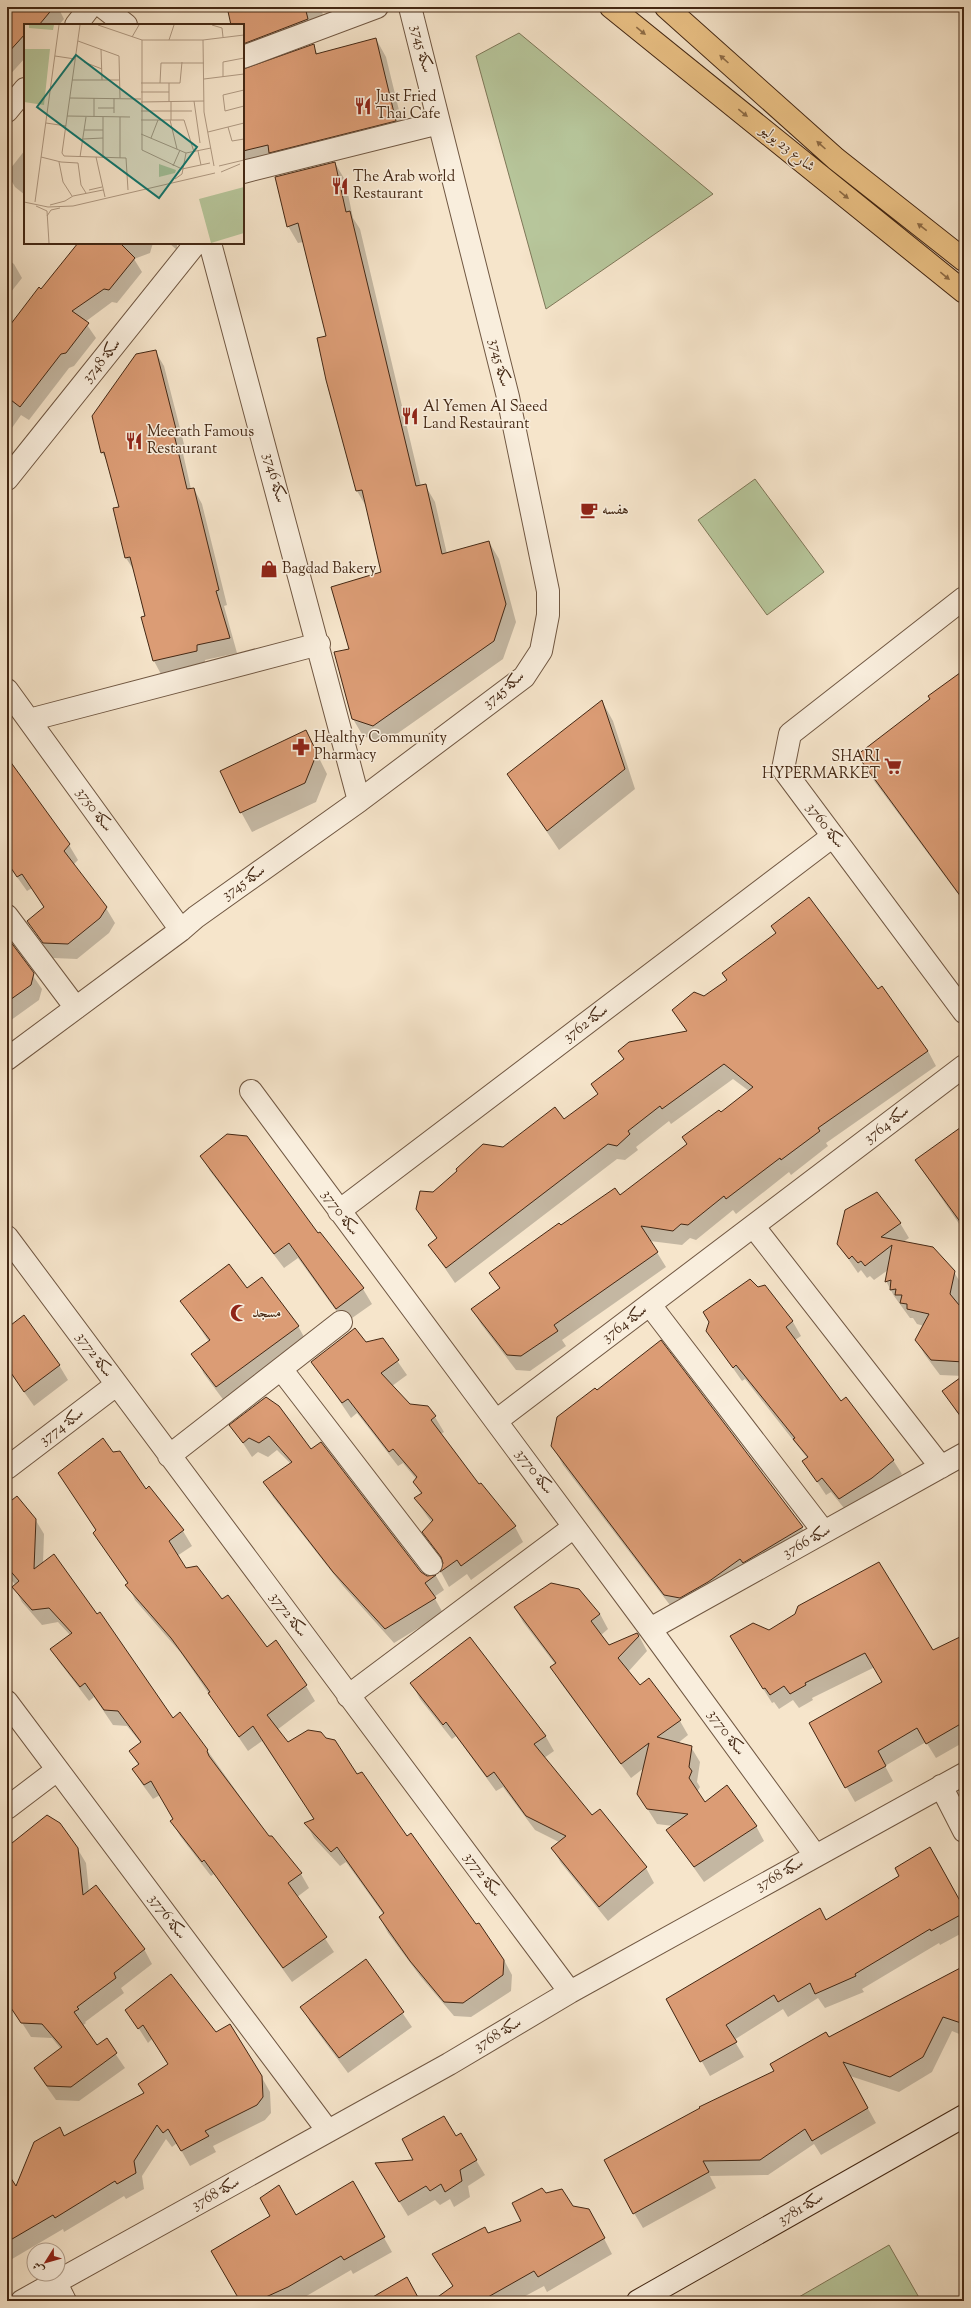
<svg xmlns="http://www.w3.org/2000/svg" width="971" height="2308" font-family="'Sorts Mill Goudy',Amiri,serif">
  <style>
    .green { fill: #b7c69b; stroke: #7e7758 }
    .shadow { fill: #0003 }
    .building { fill: #db9c75; stroke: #442814 }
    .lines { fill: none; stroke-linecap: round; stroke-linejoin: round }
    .street-casing { stroke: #705742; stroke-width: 24 }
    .secondary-casing { stroke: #442814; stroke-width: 24 }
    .primary-casing { stroke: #442814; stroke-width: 24 }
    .street { stroke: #f9eedd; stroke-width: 22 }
    .secondary { stroke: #f9eedd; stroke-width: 22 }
    .primary { stroke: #ebc286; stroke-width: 22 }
    .oneway { fill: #8f6d47 }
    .labels { text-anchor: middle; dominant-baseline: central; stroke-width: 3; stroke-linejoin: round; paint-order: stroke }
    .street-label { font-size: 15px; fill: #442814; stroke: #f9eedd }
    .poi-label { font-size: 15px; fill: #442814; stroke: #f9eedd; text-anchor: start }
    .inset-road { fill: none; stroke: #af9982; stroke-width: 1 }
    .view { fill: #0f766e; fill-opacity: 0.15; stroke: #0f766e; stroke-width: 2 }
    .inset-edge { fill: none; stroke: #442814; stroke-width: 2 }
  </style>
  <rect width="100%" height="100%" fill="#f6e5cb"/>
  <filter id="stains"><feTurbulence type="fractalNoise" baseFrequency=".005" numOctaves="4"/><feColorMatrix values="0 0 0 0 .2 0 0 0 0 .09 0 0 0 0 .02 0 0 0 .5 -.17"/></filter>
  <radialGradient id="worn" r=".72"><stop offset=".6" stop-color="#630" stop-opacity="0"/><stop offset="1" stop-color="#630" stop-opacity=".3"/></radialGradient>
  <path class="green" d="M519 33 713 194 546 309 476 56Z
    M755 479 824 572 767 615 698 520Z
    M889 2245 921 2301H792Z"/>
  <path class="shadow" d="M7 7H58L64 19 59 25H25V58L7 78Z
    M228 7H321L328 36 243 56V25H232Z
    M376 39 386 57 406 139 243 172V71L313 45 318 55Z
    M25 150V195L15 187 7 173Z
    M335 163 345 180 353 218 360 229 421 486 425 485 435 502 447 554 489 542 499 559 516 622 503 659 384 743 363 736 353 719 350 650 382 573 367 508 357 491 319 338 327 336 303 242 298 243 288 226Z
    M79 243H153L150 253 134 259 142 272 117 303 112 302 85 322 96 338 74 366 69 368 29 420 21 415 7 435V331Z
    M169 243H177V250Z
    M7 259 14 264 22 278 7 297Z
    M155 351 164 366 185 448 182 449 191 489H194L202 504 227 605 224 606 237 653 205 660V666L162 676 154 661 135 572 126 558 114 509 120 508 108 463 102 452Z
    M964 671V902L869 774 858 755 931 700Z
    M602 701 613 721 635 789 559 850 508 774Z
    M306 732 327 774 316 802 252 832 241 812Z
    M7 767 69 845 78 860 73 865 106 908 115 923 109 933 77 959 53 958 28 922 44 908 32 888 27 891 7 863Z
    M772 927 878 990 928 1051 936 1066 826 1143 828 1146 791 1175 789 1172 736 1214 733 1210 696 1240 690 1238 682 1245 650 1241 666 1267 562 1340 566 1346 530 1371 516 1370 481 1324 472 1309 500 1289 491 1273 561 1226 620 1197 688 1145 721 1113 749 1091 733 1079 671 1124 669 1121 636 1147 638 1150 625 1160 617 1159 455 1283 429 1245 437 1239 417 1209 433 1193 503 1148 564 1121 599 1095 624 1060 619 1051 687 1032 673 1010 704 997 728 981 776 934Z
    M7 938 42 989 39 1000 7 1023Z
    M964 1139V1231L916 1161Z
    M201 1156 318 1235 320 1233 363 1289 372 1304 345 1323 298 1258 284 1268 210 1171Z
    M900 1223 909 1238 903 1242 954 1272 963 1287 959 1306 964 1312V1423L943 1391 964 1376 940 1375 925 1355 916 1340 924 1326 917 1324 913 1318H910L894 1296 886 1281 888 1270 874 1280 870 1276 867 1278 861 1270 858 1273 838 1244Z
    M765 1286 793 1322 801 1336 795 1340 841 1402 893 1460 902 1474 880 1492 848 1513 831 1492 826 1495 804 1462 808 1459 745 1379 742 1381 707 1331 758 1288Z
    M247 1289 298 1326 309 1346 228 1406 204 1374 193 1354 209 1342 182 1301Z
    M7 1329 59 1365 68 1380 34 1406 7 1368Z
    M382 1339 407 1375 392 1386 410 1405 435 1417 444 1432 441 1434 479 1486 515 1527 523 1542 471 1580 467 1574 449 1587 441 1572 444 1563 423 1532 432 1523 415 1499 421 1494 414 1482 417 1480 403 1463 398 1466 357 1413 351 1418 313 1362 365 1343Z
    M661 1341 802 1528 813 1546 676 1613 563 1465 552 1445 597 1391Z
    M266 1398 420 1572 426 1577 436 1576 444 1590 434 1597 443 1613 394 1643 343 1586 273 1497 265 1483 291 1464 277 1450 268 1457 258 1452 252 1457 231 1425Z
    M112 1454 146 1490 149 1488 183 1531 192 1546 177 1556 186 1569 222 1601 267 1649 276 1641 306 1686 315 1701 277 1730 287 1744 357 1776 504 1960 512 1975 511 1991 471 2017 454 2016 420 1976 388 1933 380 1918 384 1915 346 1862 340 1866 314 1838 306 1823 315 1820 262 1741 248 1751 181 1653 135 1600 128 1584 94 1533 96 1531 60 1474Z
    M7 1506 35 1519 44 1534 43 1564 173 1719 207 1750 269 1837 301 1874 309 1888 297 1897 334 1952 292 1982 214 1874 211 1876 180 1836 172 1821 174 1819 160 1795 153 1799 142 1784 133 1769 139 1766 130 1751 141 1743 127 1726 113 1725 94 1697 89 1701 60 1663 51 1649 70 1635 58 1622 42 1625 22 1602 14 1587 16 1585 7 1576Z
    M515 1608 600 1614 608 1629 601 1635 609 1646 639 1636 647 1651 628 1672 639 1686 680 1721 688 1735 678 1743 691 1747 700 1762 697 1782 700 1787 697 1792 704 1803 756 1826 764 1841 704 1882 667 1830 673 1826 657 1824 638 1794 644 1768 631 1778 560 1682 552 1667 555 1664 523 1622Z
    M769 1631 933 1652 964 1636V1742L936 1758 926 1742 885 1766 893 1781 855 1802 810 1724 884 1683 875 1667 812 1698 813 1700 799 1708 793 1700 779 1709 774 1702 772 1703 740 1651Z
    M469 1638 546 1737 554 1751 544 1758 592 1816 646 1868 654 1883 608 1921 561 1863 552 1848 559 1842 535 1830 503 1787 496 1791 456 1736 452 1739 420 1699 412 1684Z
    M7 1848H77L86 1863 89 1892 144 1949 152 1964 121 1988 124 1993 85 2022 86 2023 82 2026 96 2047 106 2040 125 2068 79 2101 56 2100 44 2083 35 2068 61 2049 52 2038 31 2037 10 2004 7 1990Z
    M964 1909V1932L940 1945 939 1943 862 1989 864 1992 825 2008 818 1998 788 2017 783 2009 734 2040 744 2057 710 2076 667 1999 827 1921Z
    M366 1960 412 2027 348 2073 310 2022 302 2007Z
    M964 1967V2036L952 2031 932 2072 899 2092 850 2076 876 2123 821 2155 814 2144 768 2175 710 2176 716 2188 643 2228 634 2213 775 2071 828 2038Z
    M127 2010 216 2034 261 2076 270 2092 271 2113 265 2120 213 2146 216 2152 190 2166 177 2143 172 2147 166 2139 142 2176 144 2189 126 2199 124 2196 64 2232 63 2229 7 2262V2174L16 2189 64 2137 144 2094 168 2065 152 2039 148 2043Z
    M461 2135 485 2175 468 2186 470 2197 454 2207 450 2199 440 2205 435 2200 408 2216 376 2164 415 2161Z
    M353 2183 392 2252 353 2274 351 2270 298 2301H241L295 2216Z
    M545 2194 573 2207 597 2225 612 2254 547 2292 544 2286 516 2301H434L453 2287 442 2269 488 2234 523 2222Z"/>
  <path class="building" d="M7 7H54L39 25H25V34L7 54Z
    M227 7H305L308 19 243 44V25H231Z
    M376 38 396 121 269 153 268 145 243 151V69L314 44 316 54Z
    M335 162 346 212 350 211 416 486 426 484 442 554 489 541 506 604 494 641 373 726 352 719 334 652 349 649 331 587 381 572 362 490 356 491 326 380 317 338 326 336 298 223 287 227 275 177Z
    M78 243H120L135 258 109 290 104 289 72 311 89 323 66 353 61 354 20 407 7 397V329L39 287 41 289Z
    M156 350 177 433 174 434 187 489 194 488 219 590 216 591 230 638 197 645V651L153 661 141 617 145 616 130 557 125 558 113 508 119 507 104 452 101 453 92 416 136 354Z
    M964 670V901L857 755 930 699 928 696Z
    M602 700 625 769 547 831 507 774Z
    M306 730 317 753 305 783 240 813 220 771Z
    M7 757 70 844 64 851 107 907 100 918 68 944 43 943 27 921 44 907 22 874 17 877 7 862Z
    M809 897 878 989 882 986 928 1051 818 1128 820 1131 781 1160 780 1158 726 1199 724 1196 688 1225 681 1224 673 1231 641 1226 658 1252 554 1325 558 1331 521 1356 507 1355 471 1309 500 1288 489 1273 559 1223 561 1225 615 1188 620 1195 687 1144 682 1137 719 1110 721 1112 753 1087 724 1064 662 1109 660 1106 628 1131 630 1134 617 1146 608 1144 446 1268 428 1245 437 1238 416 1209 420 1191 433 1192 457 1171 456 1169 483 1144 503 1147 555 1107 564 1119 598 1094 591 1084 624 1059 618 1051 629 1042 687 1031 672 1010 694 992 704 996 727 980 722 973 776 933 771 926Z
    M7 937 34 973 31 985 7 1002Z
    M964 1125V1227L915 1160Z
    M227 1134 247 1136 318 1233 320 1232 364 1288 336 1309 289 1243 274 1254 200 1156Z
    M877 1192 901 1223 881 1237 933 1247 955 1271 950 1294 964 1311V1362L931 1360 915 1340 929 1314 907 1309V1304L900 1303 902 1295H895L896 1289 890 1290 891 1280 885 1282 892 1245 865 1266 861 1261 858 1263 852 1256 849 1259 837 1244 845 1210Z
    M229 1264 247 1288 262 1277 299 1326 216 1387 191 1354 210 1340 180 1301Z
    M750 1279 758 1287 765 1285 793 1321 786 1327 841 1401 846 1397 894 1460 872 1478 839 1499 822 1478 817 1482 802 1461 808 1457 793 1439 795 1438 736 1365 733 1368 706 1331 709 1322 703 1312Z
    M24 1315 60 1365 24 1392 7 1367V1328Z
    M355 1328 366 1342 383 1338 399 1360 381 1373 410 1404 428 1406 436 1416 431 1420 479 1484 481 1483 516 1526 461 1566 457 1560 440 1572 443 1563 441 1557 422 1532 433 1520 414 1498 422 1493 413 1482 417 1477 393 1449 389 1452 348 1399 342 1403 311 1362Z
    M661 1340 803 1527 743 1563 740 1559 708 1582 680 1598 664 1595 551 1446 557 1417 595 1388 597 1390Z
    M964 1375V1421L942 1391Z
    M266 1397 279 1406 311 1449 321 1442 421 1572 427 1576 436 1575 425 1583 436 1598 385 1629 333 1572 263 1482 292 1462 269 1436 259 1443 249 1438 243 1443 229 1425Z
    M103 1438 113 1452 120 1451 146 1489 149 1486 184 1530 169 1541 186 1568 197 1566 222 1599 228 1595 267 1647 276 1640 307 1685 267 1715 288 1742 308 1730 321 1732 326 1738 335 1740 357 1774 362 1772 407 1836 411 1833 476 1924 479 1923 504 1960 503 1975 463 2003 444 2002 410 1961 379 1917 384 1913 337 1847 331 1852 304 1823 314 1819 253 1726 239 1737 208 1693 210 1692 171 1638 125 1585 128 1583 93 1533 96 1530 58 1473Z
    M17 1496 36 1519 34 1569 54 1554 97 1614 100 1612 173 1718 180 1712 208 1750 207 1751 209 1756 269 1836H272L302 1873 288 1883 327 1937 283 1968 204 1860 202 1862 170 1821 173 1819 151 1781 144 1785 132 1769 139 1764 129 1751 141 1742 118 1711 104 1710 85 1683 80 1687 50 1649 72 1633 49 1608 32 1610 12 1587 19 1581 7 1567V1504Z
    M879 1562 933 1650 964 1635V1722L926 1744 917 1728 878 1751 886 1766 845 1788 809 1723 882 1682 865 1653 805 1683 806 1685 790 1694 784 1686 770 1695 765 1688 763 1689 730 1636 753 1623 769 1630 795 1614 798 1606Z
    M551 1583 579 1589 600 1614 591 1621 609 1645 637 1633 639 1636 618 1658 640 1685 649 1678 681 1720 657 1737 692 1746 689 1767 692 1771 689 1778 705 1802 727 1785 757 1826 694 1867 666 1830 688 1814 647 1809 637 1794 649 1743 621 1764 550 1667 556 1663 514 1607Z
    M470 1637 546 1736 534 1744 592 1815 600 1809 647 1867 599 1907 551 1848 566 1836 526 1816 494 1772 487 1777 446 1722 443 1725 410 1683Z
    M47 1815 60 1823 78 1848 83 1895 96 1885 145 1949 114 1973 116 1978 77 2007 79 2009 74 2012 97 2045 107 2038 117 2053 71 2087 47 2086 34 2068 62 2047 42 2024 21 2023 7 2002V1847Z
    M930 1847 964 1908V1913L931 1931 930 1929 855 1974 856 1976 815 1994 810 1983 778 2002 774 1995 726 2025 737 2042 700 2062 666 1999 820 1908 826 1920 899 1876 895 1868Z
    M366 1959 404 2012 339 2058 300 2007Z
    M964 1966V2024L943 2017 923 2057 890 2077 843 2062 868 2108 812 2141 805 2129 760 2160 703 2161 709 2172 633 2214 604 2160 700 2108 699 2107 774 2071 770 2064 826 2032 829 2037Z
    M171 1974 216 2032 230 2024 262 2076 263 2097 257 2105 205 2131 209 2136 181 2151 168 2129 163 2133 157 2125 134 2161 136 2173 117 2184 115 2181 55 2218 53 2215 7 2242V2172L16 2186 34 2142 60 2127 64 2136 144 2093 138 2084 168 2064 143 2025 138 2029 125 2010Z
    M444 2116 456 2136 461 2133 477 2160 460 2170 462 2181 445 2192 441 2184 430 2191 426 2186 399 2202 375 2163 413 2160 402 2139Z
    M353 2181 385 2237 344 2260 341 2256 288 2287 257 2301H240L211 2251 270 2216 260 2198 279 2185 296 2215Z
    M542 2188 546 2193 562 2189 573 2206 589 2209 605 2238 538 2277 534 2271 481 2301H432L453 2286 432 2254 485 2227 488 2233 521 2221 512 2203Z
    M407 2277 420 2301H366Z"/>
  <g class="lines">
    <g class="street-casing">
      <path id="street" d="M103 7 126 25
        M76 25 90 7
        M243 57 377 7
        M7 111 25 89
        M243 172 439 123
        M210 243 359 801
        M7 479 196 243
        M964 598 790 734 783 769 964 1012
        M7 690 181 930
        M29 720 319 644
        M7 916 76 1008
        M7 1059 181 930 196 917 359 801 524 677 541 651 548 615V591L508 397 410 7
        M251 1091 650 1629 815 1855
        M339 1211 833 836
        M754 1227 941 1467
        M7 1237 570 1992
        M650 1305 824 1532
        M281 1369 431 1564
        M496 1421 964 1066
        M169 1456 341 1322
        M7 1468 116 1385
        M650 1629 964 1454
        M348 1696 574 1527
        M7 1702 328 2131
        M941 1786 964 1831
        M7 1808 57 1770
        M56 2283 65 2301
        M22 2301 449 2064 570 1992 964 1774"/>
    </g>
    <g class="secondary-casing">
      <path id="secondary" d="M638 2301 964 2116"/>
    </g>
    <g class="primary-casing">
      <path id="primary" d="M611 7 964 292
        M666 7 836 159 964 260"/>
    </g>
    <use href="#street" class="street"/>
    <use href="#secondary" class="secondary"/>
    <use href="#primary" class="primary"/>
  </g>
  <defs><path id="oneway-solid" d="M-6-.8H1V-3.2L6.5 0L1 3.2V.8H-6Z"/></defs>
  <g class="oneway">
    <use href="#oneway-solid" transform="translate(641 31) rotate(39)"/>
    <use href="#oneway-solid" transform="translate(724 59) rotate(-138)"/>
    <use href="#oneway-solid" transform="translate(743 113) rotate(39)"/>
    <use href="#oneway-solid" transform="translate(821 145) rotate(-138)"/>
    <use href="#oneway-solid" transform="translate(844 195) rotate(39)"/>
    <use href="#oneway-solid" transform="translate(922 227) rotate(-142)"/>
    <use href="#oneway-solid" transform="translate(945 276) rotate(39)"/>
  </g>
  <defs>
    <g id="restaurant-bare" transform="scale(1.38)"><path d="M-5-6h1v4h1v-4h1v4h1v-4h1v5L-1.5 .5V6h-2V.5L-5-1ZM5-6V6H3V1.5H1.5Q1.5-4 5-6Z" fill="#8f2418" stroke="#f9eedd" stroke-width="2.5" paint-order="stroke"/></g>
    <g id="cafe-bare" transform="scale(1.38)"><path d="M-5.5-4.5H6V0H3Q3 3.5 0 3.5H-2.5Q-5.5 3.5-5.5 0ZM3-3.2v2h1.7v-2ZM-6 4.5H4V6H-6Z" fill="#8f2418" stroke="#f9eedd" stroke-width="2.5" paint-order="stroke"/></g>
    <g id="shop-bare" transform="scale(1.38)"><path d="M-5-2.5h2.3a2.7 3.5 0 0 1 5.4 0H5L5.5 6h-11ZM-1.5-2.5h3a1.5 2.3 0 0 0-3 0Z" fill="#8f2418" stroke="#f9eedd" stroke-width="2.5" paint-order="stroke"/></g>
    <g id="pharmacy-bare" transform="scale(1.38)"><path d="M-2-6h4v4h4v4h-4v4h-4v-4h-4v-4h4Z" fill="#8f2418" stroke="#f9eedd" stroke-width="2.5" paint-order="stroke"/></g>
    <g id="supermarket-bare" transform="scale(1.38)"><path d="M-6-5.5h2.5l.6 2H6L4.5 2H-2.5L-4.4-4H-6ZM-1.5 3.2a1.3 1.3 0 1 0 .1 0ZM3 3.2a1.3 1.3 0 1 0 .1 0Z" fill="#8f2418" stroke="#f9eedd" stroke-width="2.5" paint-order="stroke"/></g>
    <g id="mosque-bare" transform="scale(1.38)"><path d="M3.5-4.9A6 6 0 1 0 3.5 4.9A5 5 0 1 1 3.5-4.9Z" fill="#8f2418" stroke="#f9eedd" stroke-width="2.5" paint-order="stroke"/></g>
  </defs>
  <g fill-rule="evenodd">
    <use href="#restaurant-bare" x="363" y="106"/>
    <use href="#restaurant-bare" x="340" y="186"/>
    <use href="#restaurant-bare" x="410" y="416"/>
    <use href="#restaurant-bare" x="134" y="441"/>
    <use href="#cafe-bare" x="589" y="510"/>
    <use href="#shop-bare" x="269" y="569"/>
    <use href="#pharmacy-bare" x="301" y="747"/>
    <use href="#supermarket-bare" x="893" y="766"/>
    <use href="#mosque-bare" x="239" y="1313"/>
  </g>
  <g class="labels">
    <g class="street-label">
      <text transform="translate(421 49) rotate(76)">سكة 3745</text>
      <text transform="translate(787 149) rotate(39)">شارع 23 يوليو</text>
      <text transform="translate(102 361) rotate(-51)">سكة 3748</text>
      <text transform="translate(499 363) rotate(76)">سكة 3745</text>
      <text transform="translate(274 478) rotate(75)">سكة 3746</text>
      <text transform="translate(504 690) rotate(-40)">سكة 3745</text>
      <text transform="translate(94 810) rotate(54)">سكة 3750</text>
      <text transform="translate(825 826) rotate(53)">سكة 3760</text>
      <text transform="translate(244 883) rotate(-35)">سكة 3745</text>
      <text transform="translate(586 1024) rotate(-37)">سكة 3762</text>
      <text transform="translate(887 1125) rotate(-37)">سكة 3764</text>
      <text transform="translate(340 1213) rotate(54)">سكة 3770</text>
      <text transform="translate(625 1324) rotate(-37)">سكة 3764</text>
      <text transform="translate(94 1355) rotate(54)">سكة 3772</text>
      <text transform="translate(62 1427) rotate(-37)">سكة 3774</text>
      <text transform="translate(534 1472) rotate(53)">سكة 3770</text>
      <text transform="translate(807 1542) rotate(-29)">سكة 3766</text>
      <text transform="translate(288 1615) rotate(53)">سكة 3772</text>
      <text transform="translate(726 1733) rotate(54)">سكة 3770</text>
      <text transform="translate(482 1875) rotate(53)">سكة 3772</text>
      <text transform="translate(780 1875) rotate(-29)">سكة 3768</text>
      <text transform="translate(167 1917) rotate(53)">سكة 3776</text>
      <text transform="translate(498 2035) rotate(-31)">سكة 3768</text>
      <text transform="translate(216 2194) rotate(-29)">سكة 3768</text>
      <text transform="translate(801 2209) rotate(-30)">سكة 3781</text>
    </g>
    <g class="poi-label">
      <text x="376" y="97">Just Fried<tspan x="376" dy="17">Thai Cafe</tspan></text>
      <text x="353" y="177">The Arab world<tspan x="353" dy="17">Restaurant</tspan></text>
      <text x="423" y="407">Al Yemen Al Saeed<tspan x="423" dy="17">Land Restaurant</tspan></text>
      <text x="147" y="432">Meerath Famous<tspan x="147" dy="17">Restaurant</tspan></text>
      <text x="602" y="510">هفسه</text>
      <text x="282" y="569">Bagdad Bakery</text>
      <text x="314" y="738">Healthy Community<tspan x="314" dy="17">Pharmacy</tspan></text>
      <text x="880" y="757" text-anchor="end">SHARI<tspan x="880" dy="17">HYPERMARKET</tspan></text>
      <text x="252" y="1313">مسجد</text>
    </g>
  </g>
  <g transform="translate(24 24)">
    <rect width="220" height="220" fill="#f6e5cb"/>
    <path d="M5 1H30L29 6 5 4ZM0 25H26L20 81 0 78ZM135 140 152 146 151 149 135 153ZM220 163V209L187 219 175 175Z" fill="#b7c69b"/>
    <path class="inset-road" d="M56 1 38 129 40 132 102 134 104 166M74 1 118 16H179L220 11M188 1 198 4 199 13M108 13 115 1M118 16V126L158 145 186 139M145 16 150 1M179 16 180 88 190 142M54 17 95 32 96 74M77 25 78 56M31 32 51 35M60 38 78 45M199 53V38L220 34M180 55 220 50M48 56H96M117 59H156L158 38M136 59 137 39H180M145 59V77M220 66 199 71 201 87 220 82M117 68H145M46 74 117 75M90 74V89M147 77V96M170 77 176 119M117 78 180 77M74 84H90M117 87H168M43 92 106 93M70 93V74M79 93V134M96 93V134M117 96H160L170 128M146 96 153 125M22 99 42 102M204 103 208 117 220 115M60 106H79M184 108 220 99M117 110 162 129 187 124M127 114 134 96M59 115 79 114M174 127 177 141M17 133 37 138 54 139 57 161 62 169M56 133 62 93M72 133 81 173M35 138 39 158 48 172M149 142 156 126M195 142 220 136M197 148 216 140M151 155 158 150 162 129M65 166 78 163M0 178 24 183 49 182 191 149M11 178 35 1M26 181 41 177 49 172 79 166M12 182 23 187 25 219M23 192 27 186 36 184"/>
    <path class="view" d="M52 31 173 123 135 174 13 83Z"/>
    <rect width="220" height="220" class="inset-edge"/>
  </g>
  <rect width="971" height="2308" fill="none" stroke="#f6e5cb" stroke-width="24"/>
  <rect x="8" y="8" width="955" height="2292" fill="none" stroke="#442814" stroke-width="2"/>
  <rect x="12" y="12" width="947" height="2284" fill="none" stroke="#442814"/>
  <g transform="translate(46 2262) rotate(233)"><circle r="19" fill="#f9eedd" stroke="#b19f8d"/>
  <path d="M0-3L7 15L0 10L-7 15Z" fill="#8f2418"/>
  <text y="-6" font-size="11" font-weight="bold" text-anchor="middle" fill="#442814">ش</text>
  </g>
  <rect width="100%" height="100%" filter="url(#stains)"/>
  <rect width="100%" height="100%" fill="url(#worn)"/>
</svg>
